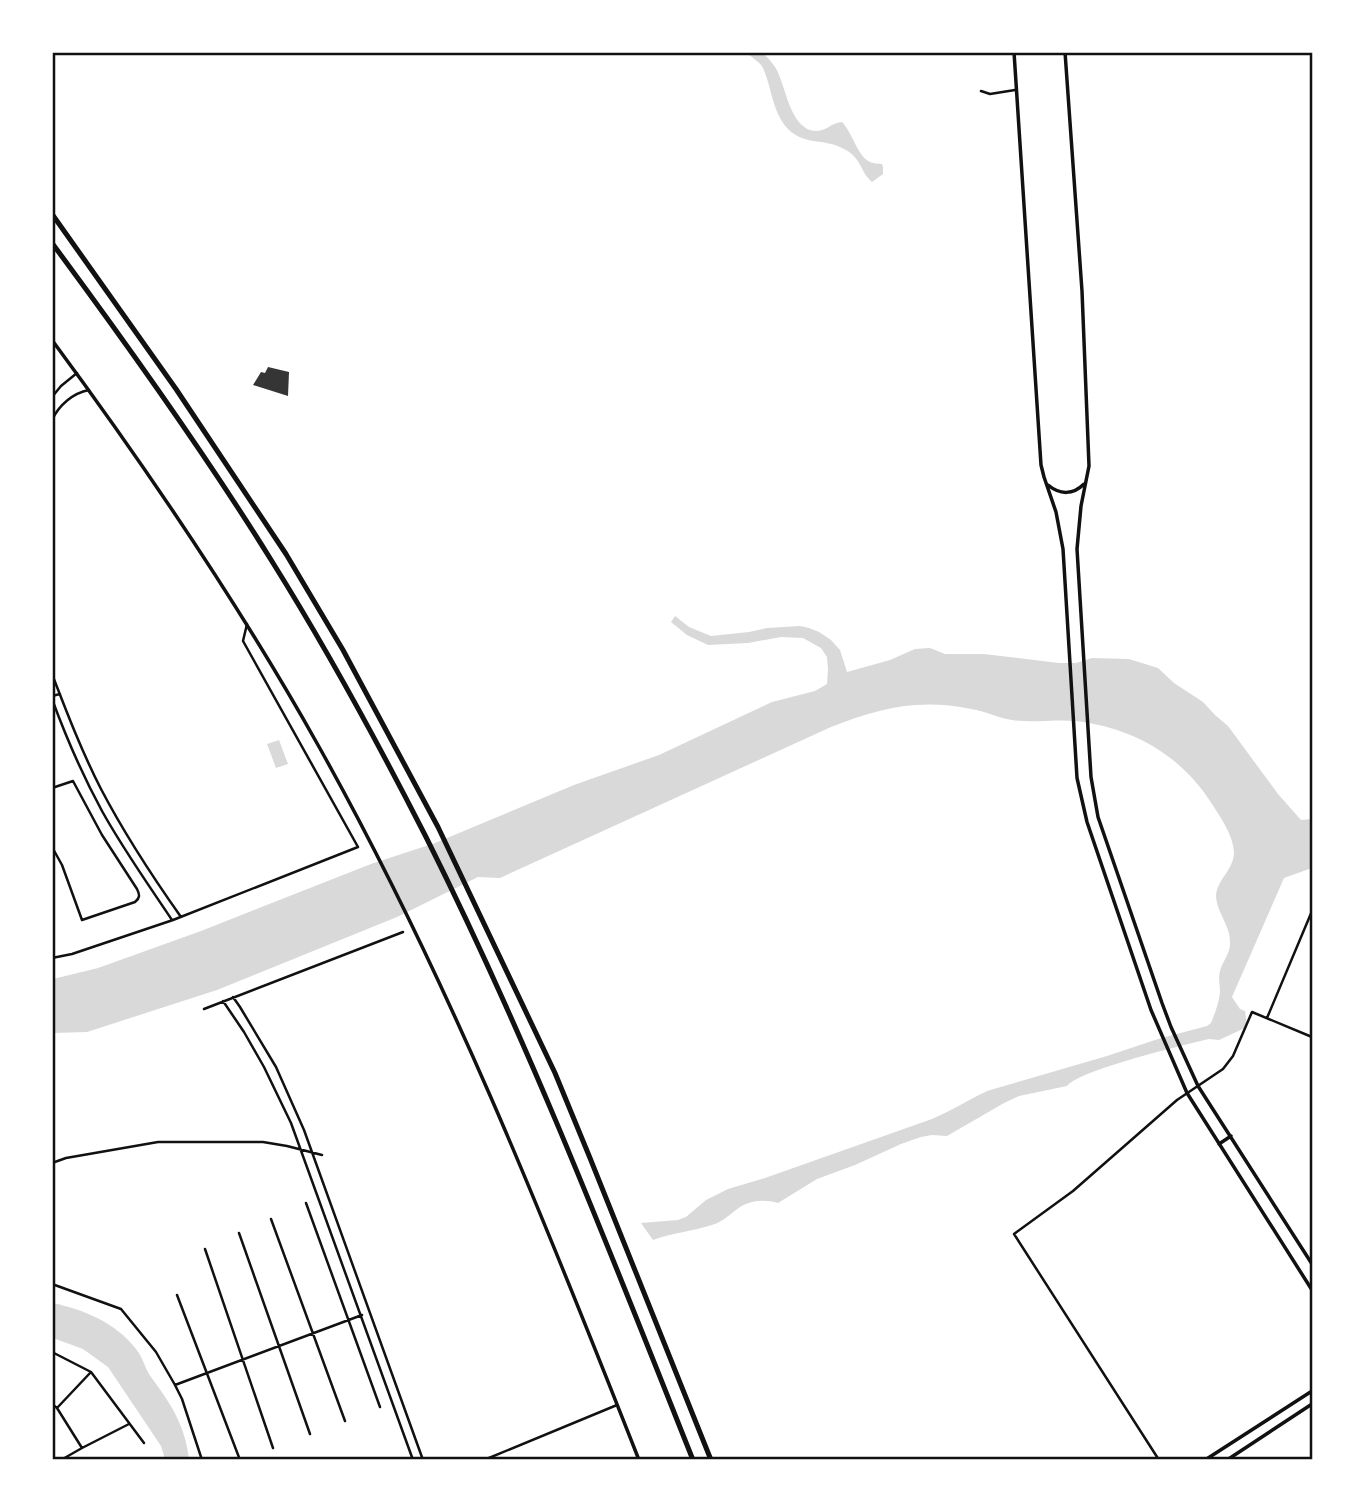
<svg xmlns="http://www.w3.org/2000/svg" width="1365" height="1512" font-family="'Libre Baskerville',serif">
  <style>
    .water { fill: #d9d9d9 }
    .building { fill: #353535 }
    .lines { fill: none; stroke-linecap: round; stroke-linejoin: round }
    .minor { stroke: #111; stroke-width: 2.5 }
    .tertiary { stroke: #111; stroke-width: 3.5 }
    .secondary { stroke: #111; stroke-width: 3.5 }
    .motorway { stroke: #111; stroke-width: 5 }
    .neatline { fill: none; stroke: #111; stroke-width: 2.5 }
  </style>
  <rect width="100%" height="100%" fill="#fff"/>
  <path class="water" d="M747 53H763C769 59 776 66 779 75 786 90 792 132 817 131 826 131 833 122 842 122 852 132 858 157 870 162 871 163 880 164 882 164L883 167V174L872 182C860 172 862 158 844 149 826 138 805 146 788 129 772 112 772 88 763 68 760 62 752 58 747 53Z
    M675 616 689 627 711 636 749 632 767 628 800 626 809 628 819 632 831 640 840 650 847 672 890 660 915 649 930 648 945 654H984L1059 663H1076L1092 658 1129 659 1158 668 1174 683 1203 702 1215 715 1228 726 1278 794 1301 820 1312 819V868L1284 878 1232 997 1240 1009 1245 1011 1247 1027 1219 1040 1209 1039C1184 1045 1079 1070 1067 1086L1019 1096 1004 1103 947 1136 932 1135 921 1137 901 1144 855 1165 817 1179 778 1203C764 1199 748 1200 736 1210 728 1216 722 1222 712 1225 693 1231 672 1233 653 1240L641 1223 678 1220 686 1217 706 1200 728 1189 765 1178 932 1119C951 1111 968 1100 987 1091L1107 1056 1158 1039 1207 1026 1211 1023C1215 1013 1219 1003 1220 992 1220 985 1218 978 1220 971 1223 960 1231 953 1230 941 1230 925 1216 911 1216 896 1217 879 1234 870 1234 852 1233 835 1221 818 1212 804 1181 755 1133 728 1076 721 1055 719 1033 723 1012 720 998 718 985 711 971 709 919 698 879 708 831 727L500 878 478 877 397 917 217 990 87 1032 53 1033V979L98 968 201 931 371 864 435 843 574 785 659 755 772 702 815 691 827 684 828 669 827 657 821 648 803 638 781 637 748 643 708 645 687 635 671 622Z
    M279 740 288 764 276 768 267 744Z
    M53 1303C84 1310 115 1322 136 1349 143 1357 145 1369 151 1377 171 1404 185 1425 189 1459H165L161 1446 108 1367 83 1349 53 1338Z"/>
  <path class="building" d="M268 367 289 372 288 396 253 385 261 372 265 373Z"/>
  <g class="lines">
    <path class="minor" d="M981 91 990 94 1015 90
      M52 397 61 386 77 373
      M52 420C59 405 73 393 89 390
      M52 674C67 713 82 752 101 789 124 833 152 876 181 917
      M52 696 60 694
      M52 699C66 737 83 776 102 811 123 849 148 884 172 920
      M52 788 73 781 102 835 137 889C140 895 140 898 135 902L82 920 62 865 52 847
      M52 958 72 954 173 920 358 847 243 641 247 624
      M233 997 240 1007 276 1067 304 1130 423 1460
      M223 1001 244 1032 264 1067 291 1123 413 1460
      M204 1009 403 932
      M1267 1018 1312 911
      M52 1163 66 1158 158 1142H263L287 1146 322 1155
      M306 1203 380 1407
      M271 1219 345 1421
      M239 1233 310 1434
      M205 1249 273 1448
      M52 1284 121 1309 156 1352 175 1385 182 1399 202 1460
      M177 1295 240 1460
      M52 1352 91 1372 144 1443
      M175 1385 362 1315
      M52 1404 57 1408 82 1448 61 1460
      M57 1408 91 1372
      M82 1448 129 1424
      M484 1460 617 1405
      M1159 1460 1014 1234 1073 1191 1177 1100 1223 1069 1233 1056 1252 1012 1312 1037"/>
    <path class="tertiary" d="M1014 52 1041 465 1044 477 1056 512 1063 549 1077 778 1087 822 1151 1010 1187 1093 1312 1290
      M1065 52 1082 291 1089 466 1081 506 1077 549 1091 777 1098 817 1162 1003 1171 1027 1198 1086 1312 1264
      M1048 485C1060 495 1073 495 1084 484
      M1219 1144 1231 1136
      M1205 1460 1312 1391
      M1227 1460 1312 1404"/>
    <path class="secondary" d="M52 340C148 470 239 604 318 745 446 973 543 1216 639 1460"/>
    <path class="motorway" d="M52 214 176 389 286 554 343 650 438 827 555 1073 590 1158 711 1460
      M52 243C129 347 205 453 273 563 328 651 378 743 425 835 527 1038 609 1249 693 1460"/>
  </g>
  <rect width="1365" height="1512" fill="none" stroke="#ffffff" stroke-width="108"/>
  <rect x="54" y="54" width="1257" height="1404" class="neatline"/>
</svg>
